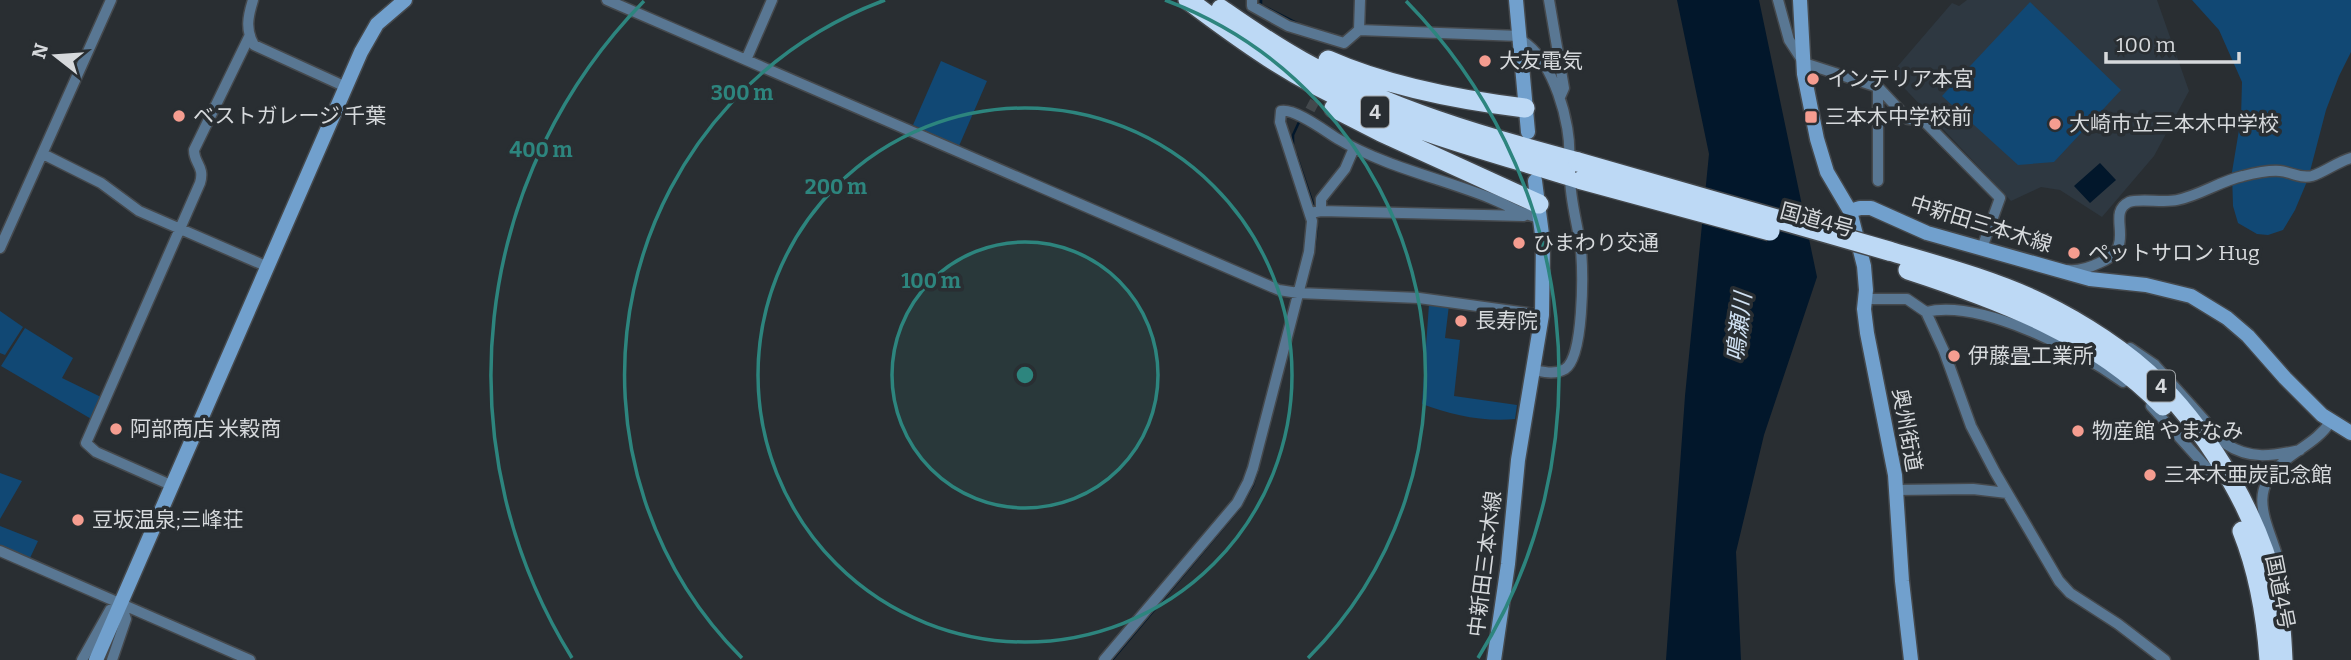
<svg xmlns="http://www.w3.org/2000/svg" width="2351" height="660" font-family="Bitter,'Noto Sans JP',serif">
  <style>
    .built { fill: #2e3841 }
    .green { fill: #114874 }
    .water { fill: #02172b }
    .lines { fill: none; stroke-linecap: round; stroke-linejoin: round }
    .stream { stroke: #02172b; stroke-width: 2.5 }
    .street-tunnel { stroke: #43484c; stroke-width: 10; stroke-dasharray: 10 5; stroke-linecap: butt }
    .street-casing { stroke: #45494d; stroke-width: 13 }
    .secondary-casing { stroke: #45494d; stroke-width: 17 }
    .highway-casing { stroke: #45494d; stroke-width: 22 }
    .street { stroke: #597793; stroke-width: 10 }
    .secondary { stroke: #71a0cd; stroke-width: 14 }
    .highway { stroke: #bdd9f5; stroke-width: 19 }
    .highway-bridge-casing { stroke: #45494d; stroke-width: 22; stroke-linecap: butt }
    .highway-bridge { stroke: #bdd9f5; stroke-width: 19 }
    .ring { fill: none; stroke: #2d857e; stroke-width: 3.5 }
    .poi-dot { fill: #f59d90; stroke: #292e32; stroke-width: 2.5 }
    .labels { text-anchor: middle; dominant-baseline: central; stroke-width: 7; stroke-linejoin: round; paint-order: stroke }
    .shield { fill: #292e32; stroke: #a2a6a9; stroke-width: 2 }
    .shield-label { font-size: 19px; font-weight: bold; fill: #d6d9dc }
    .poi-label { font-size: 21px; fill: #d6d9dc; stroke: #292e32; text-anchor: start }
    .street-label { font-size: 21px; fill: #d6d9dc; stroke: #292e32 }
    .water-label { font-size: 23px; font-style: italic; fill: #d0e1f3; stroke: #292e32 }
    .centre { fill: #2d857e; stroke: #292e32; stroke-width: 3.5 }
    .ring-label { font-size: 21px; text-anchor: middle; font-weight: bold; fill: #2d857e; stroke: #292e32; stroke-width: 7; stroke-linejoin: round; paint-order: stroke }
  </style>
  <rect width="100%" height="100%" fill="#292e32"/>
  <path class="built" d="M1967 0H2157L2189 91 2154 156 2102 217 2060 190 2041 187 2011 201 1891 74 1952 3 1959 6Z"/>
  <path class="green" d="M2192 0H2351V52L2339 76 2326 110 2308 179 2295 210 2283 230 2268 235 2257 234 2238 223 2233 206 2232 172 2241 118 2242 82 2219 30Z
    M2030 2 2121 90 2054 162 2018 165 1942 96Z
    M941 61 987 81 959 146 913 125Z
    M1429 304 1449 305 1445 338 1460 340 1454 396 1517 405 1515 419C1483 422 1451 415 1422 404Z
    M0 311 23 327 5 355 0 353Z
    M25 328 73 358 62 378 103 398 93 420 1 366Z
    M0 473 22 481 0 519Z
    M0 526 38 541 30 558 0 545Z"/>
  <path class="water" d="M1677 0H1759L1817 277 1764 435 1736 552 1741 660H1666L1685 396 1709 154Z
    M2100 163 2116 180 2090 203 2074 186Z"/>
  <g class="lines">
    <path class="stream" d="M1261 0V5L1297 23
      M1293 144V135L1300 120
      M1296 154 1314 207
      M1315 245 1317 228 1315 214
      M1112 660 1239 509 1253 485 1258 469"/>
    <path class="street-tunnel" d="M1310 110 1324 84"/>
    <g class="street-casing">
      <path id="street" d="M253 0C248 16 245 30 254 45L346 87
        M607 0 1279 290 1298 293 1419 298 1542 315
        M1252 0V6L1288 26 1344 43 1359 30 1360 0
        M1549 0 1564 88 1560 97
        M1778 0 1789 40 1804 63 1878 87 1908 119 1923 120 2000 198 1982 248
        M1359 30 1520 36
        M1521 40C1553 59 1572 124 1569 159
        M746 60 772 0
        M43 154 101 183 139 211 268 267
        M1878 181V87
        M1321 211V199L1345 169 1354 148
        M1310 213 1321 211 1524 216
        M0 248 111 0
        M2068 270C2080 271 2089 268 2099 263 2140 247 2104 214 2129 202 2139 198 2164 203 2177 200 2201 195 2220 181 2243 176 2255 173 2268 170 2280 171 2291 172 2300 179 2312 176 2325 172 2337 162 2351 158
        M1865 299H1907L1926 312 1944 351 1971 426 1995 472 2059 581 2070 593 2118 624 2165 660
        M1926 312C1981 299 2078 350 2123 382
        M2130 348 2155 365 2226 444C2250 460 2273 456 2300 450
        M1533 370C1544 372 1555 375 1565 369 1584 357 1583 273 1581 250 1578 225 1570 201 1570 176
        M2151 406 2217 479
        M173 486 96 452 86 443 200 183C205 166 194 164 194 150L249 37
        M1896 490 1973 489 2007 493
        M0 551 250 660
        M2283 589C2282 576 2279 564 2276 552 2265 518 2249 491 2282 463 2299 448 2318 441 2331 421
        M82 660 110 610 121 604 126 619 112 660
        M1104 660 1237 503 1248 482 1253 468 1309 252 1312 221 1280 122 1281 111C1295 108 1325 131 1338 139 1386 167 1440 178 1490 198 1508 205 1522 215 1540 218"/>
    </g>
    <g class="secondary-casing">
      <path id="secondary" d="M1516 0 1528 132
        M1800 0 1804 74 1817 139 1827 172 1850 211 1864 266 1866 290 1864 309 1867 333 1895 475 1902 581 1911 660
        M1850 211 1860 208H1871L1927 233 2090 279 2146 285 2191 296 2227 318 2248 336 2285 378 2322 415 2351 433
        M96 660 361 52 377 24 405 0
        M1494 660 1508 564 1518 460 1542 315 1543 242 1535 181"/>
    </g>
    <g class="highway-casing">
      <path id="highway" d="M1188 0C1241 40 1294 78 1355 104 1428 136 1506 156 1582 180
        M1221 9C1247 27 1274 46 1302 61 1388 109 1484 137 1578 162
        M1328 60C1389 87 1459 100 1525 108
        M1334 108 1381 132 1539 204
        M1889 251C1940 266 1993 280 2041 303 2080 322 2128 352 2159 384 2213 439 2258 516 2276 591 2281 614 2282 637 2283 660
        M1908 270C2000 300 2095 335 2163 406
        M2242 531C2258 571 2266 617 2269 660"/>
    </g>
    <use href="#street" class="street"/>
    <use href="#secondary" class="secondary"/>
    <use href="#highway" class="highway"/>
    <g class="highway-bridge-casing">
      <path id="highway-bridge" d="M1578 162 1889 251
        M1582 180 1770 231"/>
    </g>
    <use href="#highway-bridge" class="highway-bridge"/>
  </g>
  <circle cx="1025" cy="375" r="133" fill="#2d857e" fill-opacity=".12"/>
  <g class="ring">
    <circle cx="1025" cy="375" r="133"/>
    <circle cx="1025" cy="375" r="267"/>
    <path d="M742 658A400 400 0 0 1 885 0M1165 0A400 400 0 0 1 1308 658"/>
    <path d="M572 658A534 534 0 0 1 644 1M1406 1A534 534 0 0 1 1478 658"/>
  </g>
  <g class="poi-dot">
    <circle cx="1485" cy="61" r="7"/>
    <circle cx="1813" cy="79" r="7"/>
    <circle cx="179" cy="116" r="7"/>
    <rect x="1804" y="110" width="14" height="14" rx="3.5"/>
    <circle cx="2055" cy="124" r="7"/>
    <circle cx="1519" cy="243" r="7"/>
    <circle cx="2074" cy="253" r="7"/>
    <circle cx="1461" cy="321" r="7"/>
    <circle cx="1954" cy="356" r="7"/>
    <circle cx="116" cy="429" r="7"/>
    <circle cx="2078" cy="431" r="7"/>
    <circle cx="2150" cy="475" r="7"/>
    <circle cx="78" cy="520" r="7"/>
  </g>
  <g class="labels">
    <g class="shield">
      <rect x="1361" y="96.5" width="28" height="31" rx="5"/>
      <rect x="2147" y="370.5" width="28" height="31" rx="5"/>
    </g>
    <g class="shield-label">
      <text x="1375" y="112">4</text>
      <text x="2161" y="386">4</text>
    </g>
    <g class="poi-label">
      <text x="1499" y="61">大友電気</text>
      <text x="1827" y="79">インテリア本宮</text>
      <text x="193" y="116">ベストガレージ 千葉</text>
      <text x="1825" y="117">三本木中学校前</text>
      <text x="2069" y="124">大崎市立三本木中学校</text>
      <text x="1533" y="243">ひまわり交通</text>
      <text x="2088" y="253">ペットサロン Hug</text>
      <text x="1475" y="321">長寿院</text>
      <text x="1968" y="356">伊藤畳工業所</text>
      <text x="130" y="429">阿部商店 米穀商</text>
      <text x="2092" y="431">物産館 やまなみ</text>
      <text x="2164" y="475">三本木亜炭記念館</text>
      <text x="92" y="520">豆坂温泉;三峰荘</text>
    </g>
    <g class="street-label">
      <text transform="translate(1817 220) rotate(15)">国道4号</text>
      <text transform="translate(1981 224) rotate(17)">中新田三本木線</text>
      <text transform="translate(1907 430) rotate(80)">奥州街道</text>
      <text transform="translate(1485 564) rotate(-83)">中新田三本木線</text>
      <text transform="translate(2280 592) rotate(79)">国道4号</text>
    </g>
    <g class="water-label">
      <text transform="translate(1739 327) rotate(-83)">鳴瀬川</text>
    </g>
  </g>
  <circle cx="1025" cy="375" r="10" class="centre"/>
  <g class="ring-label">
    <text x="742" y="100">300 m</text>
    <text x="541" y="157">400 m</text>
    <text x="836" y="194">200 m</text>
    <text x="931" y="288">100 m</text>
  </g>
  <g transform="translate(56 56) rotate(287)" stroke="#292e32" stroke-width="5" paint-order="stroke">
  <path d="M0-5L12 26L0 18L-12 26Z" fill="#d6d9dc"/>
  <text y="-10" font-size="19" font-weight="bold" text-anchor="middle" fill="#d6d9dc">N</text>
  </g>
  <path d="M2106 52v10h133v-10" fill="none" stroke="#d6d9dc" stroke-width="3.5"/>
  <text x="2116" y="52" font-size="21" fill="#d6d9dc" stroke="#292e32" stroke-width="5" paint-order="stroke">100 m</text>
</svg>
